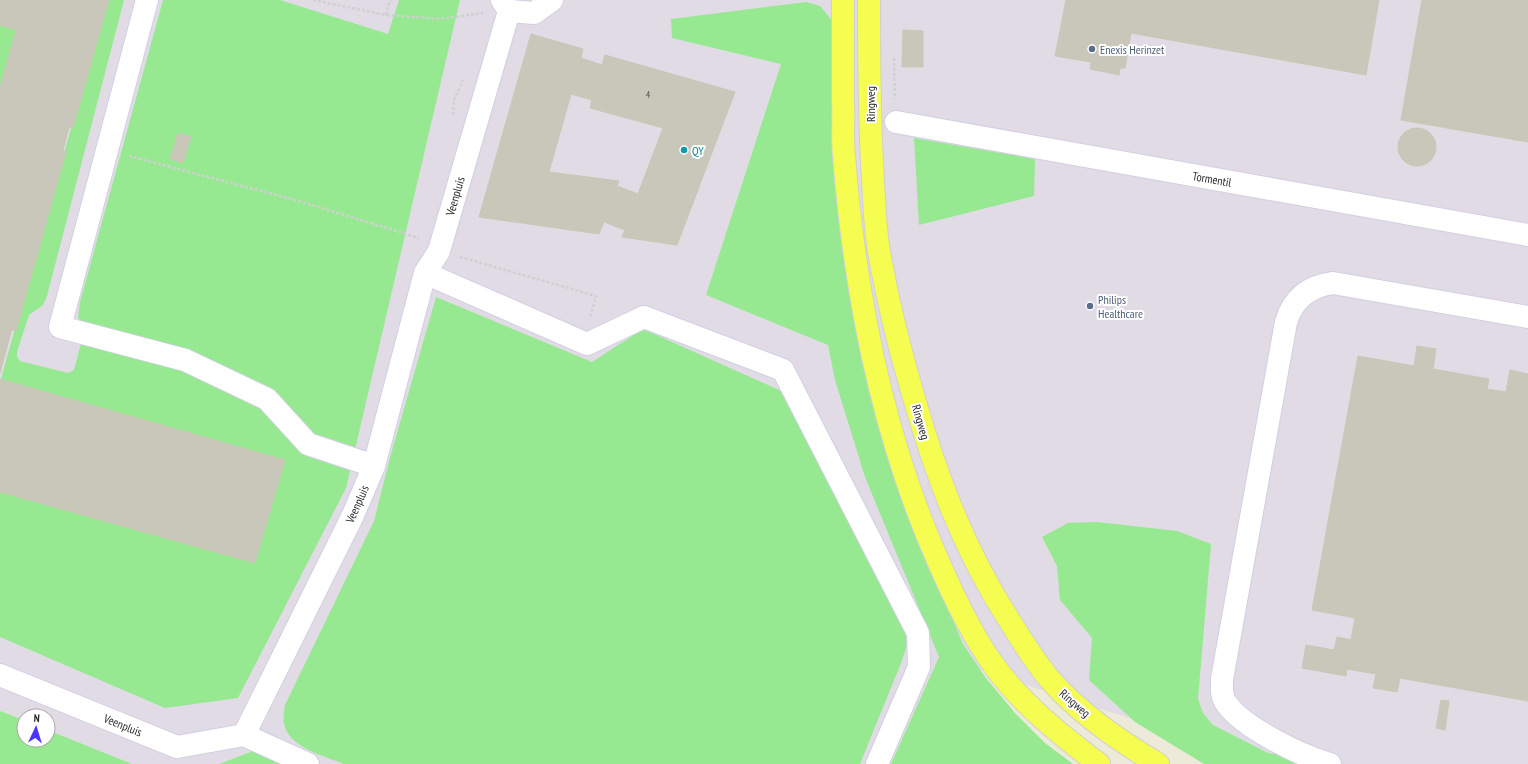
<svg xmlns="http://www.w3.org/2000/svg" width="1528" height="764" font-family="'PT Sans Narrow',sans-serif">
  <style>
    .industrial { fill: #e1dbe5 }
    .green { fill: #96e991 }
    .building { fill: #c8c7ba; stroke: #c9c7b4; fill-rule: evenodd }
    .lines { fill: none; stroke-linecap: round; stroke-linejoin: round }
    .minor-casing { stroke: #d1cfe4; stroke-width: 24 }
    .major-casing { stroke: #d0d0d0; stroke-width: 24 }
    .path { stroke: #d0d0d0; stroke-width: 2.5; stroke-dasharray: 3 2; stroke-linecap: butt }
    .minor { stroke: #fff; stroke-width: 22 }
    .major { stroke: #f4fd50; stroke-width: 22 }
    .service-dot { fill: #5c6f8a; stroke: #fff; stroke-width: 1.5 }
    .culture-dot { fill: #0f9aa8; stroke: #fff; stroke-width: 1.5 }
    .labels { text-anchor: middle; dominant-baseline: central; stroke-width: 4; stroke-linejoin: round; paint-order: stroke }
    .number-label { font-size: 10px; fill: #52514e }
    .service-label { font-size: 12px; fill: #4e5e75; stroke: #fff; text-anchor: start }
    .street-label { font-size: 12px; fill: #2a2a2a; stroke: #fff }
    .culture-label { font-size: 12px; fill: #0d838f; stroke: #fff; text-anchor: start }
  </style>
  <rect width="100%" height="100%" fill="#edeada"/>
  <path class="industrial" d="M0 0H1528V764H1307L1223 748 939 657 891 764H284L253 751 219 764H132L48 730V716H24V720L0 711Z"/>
  <path class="green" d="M0 0H25L0 88Z
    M107 0H124L47 296 43 305 29 315 17 352V357L20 361 68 373 74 370 84 332 78 317 80 302 163 0H280L388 34 399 0H460L346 488 238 698 165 708 0 637V488L147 530 253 563 281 462 0 382Z
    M806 2 820 6 836 25 847 245 932 570 963 644 986 678 1015 713 1045 743 1073 764H891L939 657 865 477 835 380 828 345 706 295 781 64 672 38 671 19Z
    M914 138 1035 159 1034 196 919 225Z
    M436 297 592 362 643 329 788 394 907 630 908 642 901 663 860 764H344C325 756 289 748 284 724 283 718 284 712 285 705L374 521 391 454Z
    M1097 522 1177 531 1211 544 1198 699 1203 713 1213 725 1268 753 1330 764H1204L1135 722 1089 680 1092 638 1060 600 1057 566 1042 537 1068 523Z
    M0 711 24 720V740H48V730L132 764H0Z
    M253 751 284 764H219Z"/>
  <path class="building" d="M0 0H109L73 128 69 127 63 151 66 152 16 331 0 326V87L16 30 0 25Z
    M1066 0H1379L1366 75 1131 33 1125 68H1120L1119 75 1090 69 1091 62 1055 56Z
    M1422 0H1528V142L1401 120Z
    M903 30 923 31V67H902Z
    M531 34 583 49 581 58 602 65 605 55 735 92 677 245 622 237 625 230 604 222 599 234 479 217ZM571 94 592 100 590 108 663 128 638 194 617 186 619 181 549 172Z
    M1398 147a19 19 0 1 1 38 0a19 19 0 1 1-38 0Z
    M178 133 191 137 183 163 170 159Z
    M0 326 12 329 0 373Z
    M1417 346 1436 349 1433 369 1489 379 1487 389 1506 392 1510 370 1528 374V701L1400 678 1397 692 1373 688 1376 674 1347 669 1346 676 1302 668 1306 645 1334 650 1337 637 1351 640 1355 618 1312 610 1358 356 1414 366Z
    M0 379 285 460 255 563 0 492Z
    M1441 700 1449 701 1445 730 1436 728Z"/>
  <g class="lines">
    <g class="minor-casing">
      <path id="minor" d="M147 0 60 327 185 360 267 399 308 444 374 466
        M509 11 534 13 552 0
        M896 122 1528 235
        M425 273 587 344 644 317 783 370 918 633 919 667 877 764
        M0 675 177 747 244 735 353 515 374 466 425 273 439 251 509 11 502 0
        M244 735 308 764
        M1330 764C1302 756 1243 728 1226 703 1221 697 1222 687 1222 679L1286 322C1293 299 1309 286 1333 283L1528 317"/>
    </g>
    <g class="major-casing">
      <path id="major" d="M843 0C843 34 843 67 843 101 844 119 842 138 844 156 855 295 882 435 939 563 955 599 972 635 995 667 1022 704 1062 736 1099 764
        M869 0C869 60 869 120 873 180 874 202 875 223 878 245 886 294 898 343 912 391 935 473 964 551 1011 623 1024 644 1037 665 1053 683 1082 715 1121 742 1158 764"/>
    </g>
    <path class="path" d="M313 0 386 15 440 19 483 13
      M386 15 390 0
      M894 58 895 99
      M453 115 454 100 463 80
      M129 156 299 201 419 238
      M460 257 596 296 591 315 592 316"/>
    <use href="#minor" class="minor"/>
    <use href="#major" class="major"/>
  </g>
  <g class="service-dot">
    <circle cx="1092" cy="49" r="4"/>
    <circle cx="1090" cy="306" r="4"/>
  </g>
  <circle class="culture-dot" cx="684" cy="150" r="4"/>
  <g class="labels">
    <g class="number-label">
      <text x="648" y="94">4</text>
    </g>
    <g class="service-label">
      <text x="1100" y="49">Enexis Herinzet</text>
      <text x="1098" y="299">Philips<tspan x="1098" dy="14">Healthcare</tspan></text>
    </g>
    <g class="street-label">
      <text transform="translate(870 104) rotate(-90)">Ringweg</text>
      <text transform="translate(1212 179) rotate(10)">Tormentil</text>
      <text transform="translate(455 196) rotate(-74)">Veenpluis</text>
      <text transform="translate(921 422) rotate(74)">Ringweg</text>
      <text transform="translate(357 504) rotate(-66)">Veenpluis</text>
      <text transform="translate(1075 703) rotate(41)">Ringweg</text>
      <text transform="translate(123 725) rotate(22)">Veenpluis</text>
    </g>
    <g class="culture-label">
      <text x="692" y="150">QY</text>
    </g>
  </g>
  <g transform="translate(36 728) rotate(4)"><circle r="19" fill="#ffffff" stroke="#aaaaaa"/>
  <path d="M0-3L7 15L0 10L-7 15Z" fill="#4935ff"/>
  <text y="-6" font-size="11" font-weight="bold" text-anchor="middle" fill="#2a2a2a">N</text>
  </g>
</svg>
